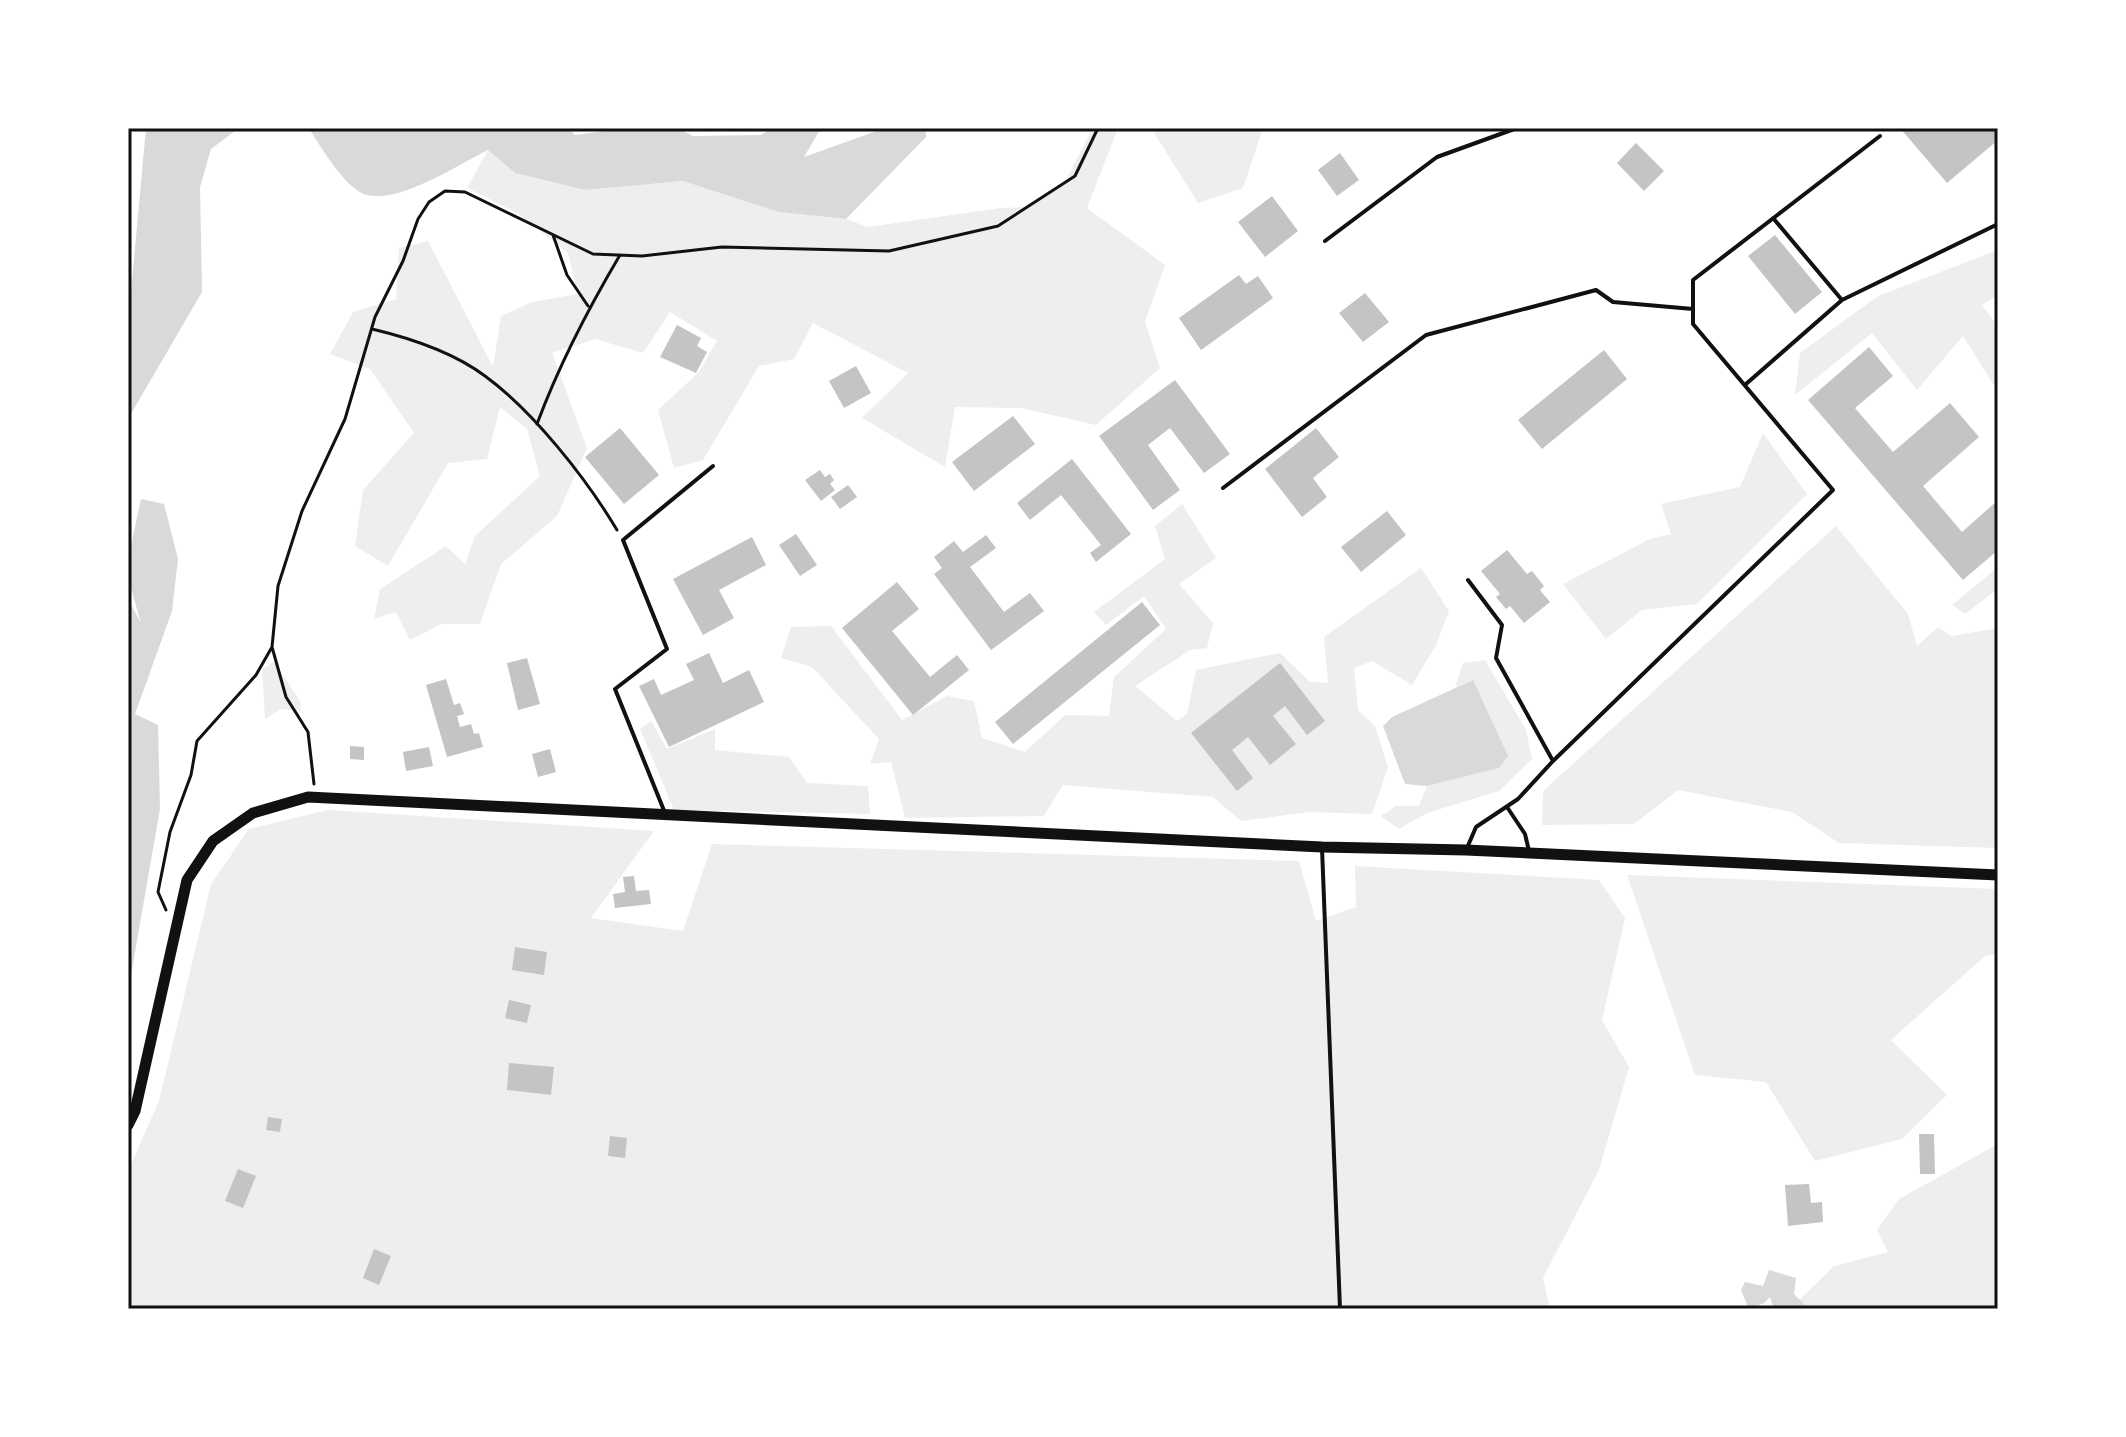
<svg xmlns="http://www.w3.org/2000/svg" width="2126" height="1437" font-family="'DejaVu Sans',sans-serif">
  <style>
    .green { fill: #eee }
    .water { fill: #d9d9d9 }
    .building { fill: #c4c4c4 }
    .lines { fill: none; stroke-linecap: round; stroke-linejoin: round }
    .path { stroke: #111; stroke-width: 3 }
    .service { stroke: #111; stroke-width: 4 }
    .tertiary { stroke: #111; stroke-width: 11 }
    .neatline { fill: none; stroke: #111; stroke-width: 3 }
  </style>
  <rect width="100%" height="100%" fill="#fff"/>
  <path class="green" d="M1098 128H1118L1087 208 1165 265 1145 322 1160 368 1096 425 1021 408 955 407 945 467 862 418 908 373 813 323 794 359 759 366 703 460 674 468 658 410 698 373 717 341 670 312 643 353 595 339 552 353 587 448 557 516 501 564 480 624H441L410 640 396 612 374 619 380 589 446 546 465 564 475 536 540 476 527 429 500 407 487 459 448 463 388 566 355 546 363 490 414 433 370 369 330 354 353 312 396 299 399 248 428 241 493 367 501 316 532 302 578 294 568 253 519 214 467 188 488 150 515 173 585 190 683 181 779 212 846 219 868 227 1001 208 1029 207 1064 184 1091 131Z
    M1151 128H1263L1243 188 1198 203Z
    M1998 250V294L1982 305 1998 327V392L1963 336 1917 390 1872 333 1795 395 1800 353 1878 296Z
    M1763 433 1807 494 1697 604 1642 610 1606 639 1563 584 1650 539 1671 534 1661 504 1740 487Z
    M1182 504 1216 558 1179 584 1213 623 1207 648 1190 650 1135 686 1177 721 1187 714 1196 670 1280 653 1310 682 1328 683 1324 637 1421 568 1449 611 1436 645 1412 685 1372 661 1354 668 1358 710 1375 726 1388 767 1372 814 1309 812 1241 821 1213 797 1063 785 1044 816 905 818 891 762 870 764 879 739 812 667 781 658 791 627 831 626 902 720 947 696 974 701 982 738 1025 752 1065 715 1109 716 1114 677 1166 629 1144 596 1106 625 1094 612 1165 559 1155 526Z
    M1836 526 1908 614 1917 646 1938 627 1952 636 1998 628V848L1839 843 1792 812 1678 790 1634 824 1542 825 1543 791Z
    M1998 567V589L1965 614 1952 605Z
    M1485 660 1526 730 1532 759 1499 791 1427 813 1399 829 1381 816 1396 806H1419L1427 786 1499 768 1472 680 1455 688 1463 663Z
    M274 662 300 701 301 711 281 709 265 719 262 669Z
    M651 721 667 749 715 729V750L789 757 807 783 868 786 870 814 674 810 640 729Z
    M328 810 654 831 591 918 683 931 712 844 1299 861 1316 921 1356 907 1355 866 1599 880 1625 918 1602 1020 1629 1067 1599 1170 1543 1278 1550 1309H128V1171L159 1101 211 884 249 829Z
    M1627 875 1998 889V954L1985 956 1891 1040 1947 1095 1902 1139 1815 1161 1766 1082 1695 1075Z
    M1998 1144V1309H1790L1834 1266 1888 1252 1877 1230 1899 1199Z"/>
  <path class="water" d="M146 128H239L211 149 200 187 202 292 128 419V294L131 292Z
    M304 128H569L575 135 629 128H676L693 136 761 135 772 128H826L818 133 804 157 885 128H926V137L846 219 779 212 683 181 585 190 515 173 488 150C457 165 401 203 367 195 346 190 321 147 310 130Z
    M141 499 164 504 178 559 172 611 135 714 158 725 160 809 128 992V599L141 623 128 578V560Z
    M1473 680 1508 756 1499 768 1427 786 1405 784 1383 726 1392 717Z
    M1769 1270 1796 1278 1794 1294 1809 1309H1774L1770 1297 1764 1303 1749 1309 1741 1290 1745 1282 1763 1286Z"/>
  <path class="building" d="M1900 128H1998V140L1947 183Z
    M1636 143 1664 171 1644 191 1617 163Z
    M1340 153 1359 180 1337 196 1318 170Z
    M1272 196 1298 231 1265 257 1238 222Z
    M1775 235 1822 292 1795 314 1748 256Z
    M1239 275 1246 284 1258 276 1273 298 1201 350 1179 318Z
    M1365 293 1389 322 1363 342 1339 313Z
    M677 325 701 338 697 346 707 352 696 373 660 357Z
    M1869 347 1893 376 1855 408 1893 452 1950 403 1979 437 1923 486 1962 532 1998 500V550L1963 580 1808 400Z
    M1604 350 1627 379 1542 449 1518 420Z
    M856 366 871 393 844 408 829 381Z
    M1175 380 1230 454 1204 473 1170 428 1148 445 1180 490 1153 510 1099 436Z
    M1013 416 1035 444 974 491 952 462Z
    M620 428 659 475 624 504 585 457Z
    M1316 428 1339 457 1313 478 1327 497 1302 517 1265 469Z
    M1072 459 1131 534 1096 562 1090 553 1101 545 1061 495 1030 520 1017 503Z
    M820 470 825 477 830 474 834 480 830 484 835 490 821 501 805 480Z
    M848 485 857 497 840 509 831 497Z
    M1387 511 1406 535 1361 572 1341 547Z
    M796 534 817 565 800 576 779 545Z
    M986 535 996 548 970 567 1004 612 1030 593 1044 611 991 650 934 574 942 568 934 557 954 541 963 552Z
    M752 537 766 565 719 590 734 618 703 635 673 579Z
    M1507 550 1527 574 1532 571 1544 586 1540 590 1550 602 1524 623 1510 606 1506 609 1496 597 1500 594 1481 571Z
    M897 582 919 609 892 631 930 677 957 655 969 670 913 715 842 628Z
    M1142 602 1160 625 1013 744 995 722Z
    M709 653 723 683 749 670 764 702 669 747 639 686 654 679 661 695 694 680 686 664Z
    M527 658 540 704 518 710 507 663Z
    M1280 663 1325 721 1307 735 1285 706 1273 716 1296 744 1270 765 1248 737 1232 750 1253 778 1237 791 1191 733Z
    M446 679 454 705 460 703 464 714 457 716 460 727 471 724 474 734 479 733 483 747 447 757 426 685Z
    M350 746 364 747V760L350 759Z
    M429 747 433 766 406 771 403 752Z
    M550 749 556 772 538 777 532 754Z
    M634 876 636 891 649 890 651 904 615 908 613 894 625 892 623 877Z
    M515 947 547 952 544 975 512 970Z
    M509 1000 531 1005 527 1023 505 1018Z
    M509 1063 554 1067 551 1095 507 1090Z
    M268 1117 282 1119 280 1132 266 1130Z
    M1919 1134H1934L1935 1174H1920Z
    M610 1136 627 1138 625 1158 608 1156Z
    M238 1169 256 1176 243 1208 225 1201Z
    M1809 1184 1811 1203 1822 1202 1823 1222 1788 1226 1785 1185Z
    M374 1249 391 1256 379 1285 363 1278Z"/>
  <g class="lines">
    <path class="path" d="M553 235 567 275 588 306
      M372 329C410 338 453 352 485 376 533 411 586 478 617 530
      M537 424C559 365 588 309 620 255
      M314 784 308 732 286 697 272 647 278 586 302 511 345 419 375 317 403 261 418 219 429 202 445 191 465 192 593 254 642 256 722 247 889 251 998 226 1075 176 1098 128
      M166 910 158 892 170 832 191 775 197 741 256 675 272 647"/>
    <path class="service" d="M1773 218 1842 300
      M1325 241 1437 157 1517 128
      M1746 384 1842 300 1998 224
      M1223 488 1426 335 1596 290 1613 302 1693 309
      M1468 580 1502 625 1496 658 1553 761
      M1507 807 1525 834 1529 851
      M665 813 615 689 667 649 623 540 713 466
      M1322 848 1340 1309
      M1467 848 1476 827 1518 799 1553 761 1833 490 1693 324V280L1880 136"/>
    <path class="tertiary" d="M128 1125 135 1111 187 880 213 841 253 813 308 797 1322 847 1466 850 1998 875"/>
  </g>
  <rect width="2126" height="1437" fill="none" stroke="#ffffff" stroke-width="260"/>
  <rect x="130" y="130" width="1866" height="1177" class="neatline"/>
</svg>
